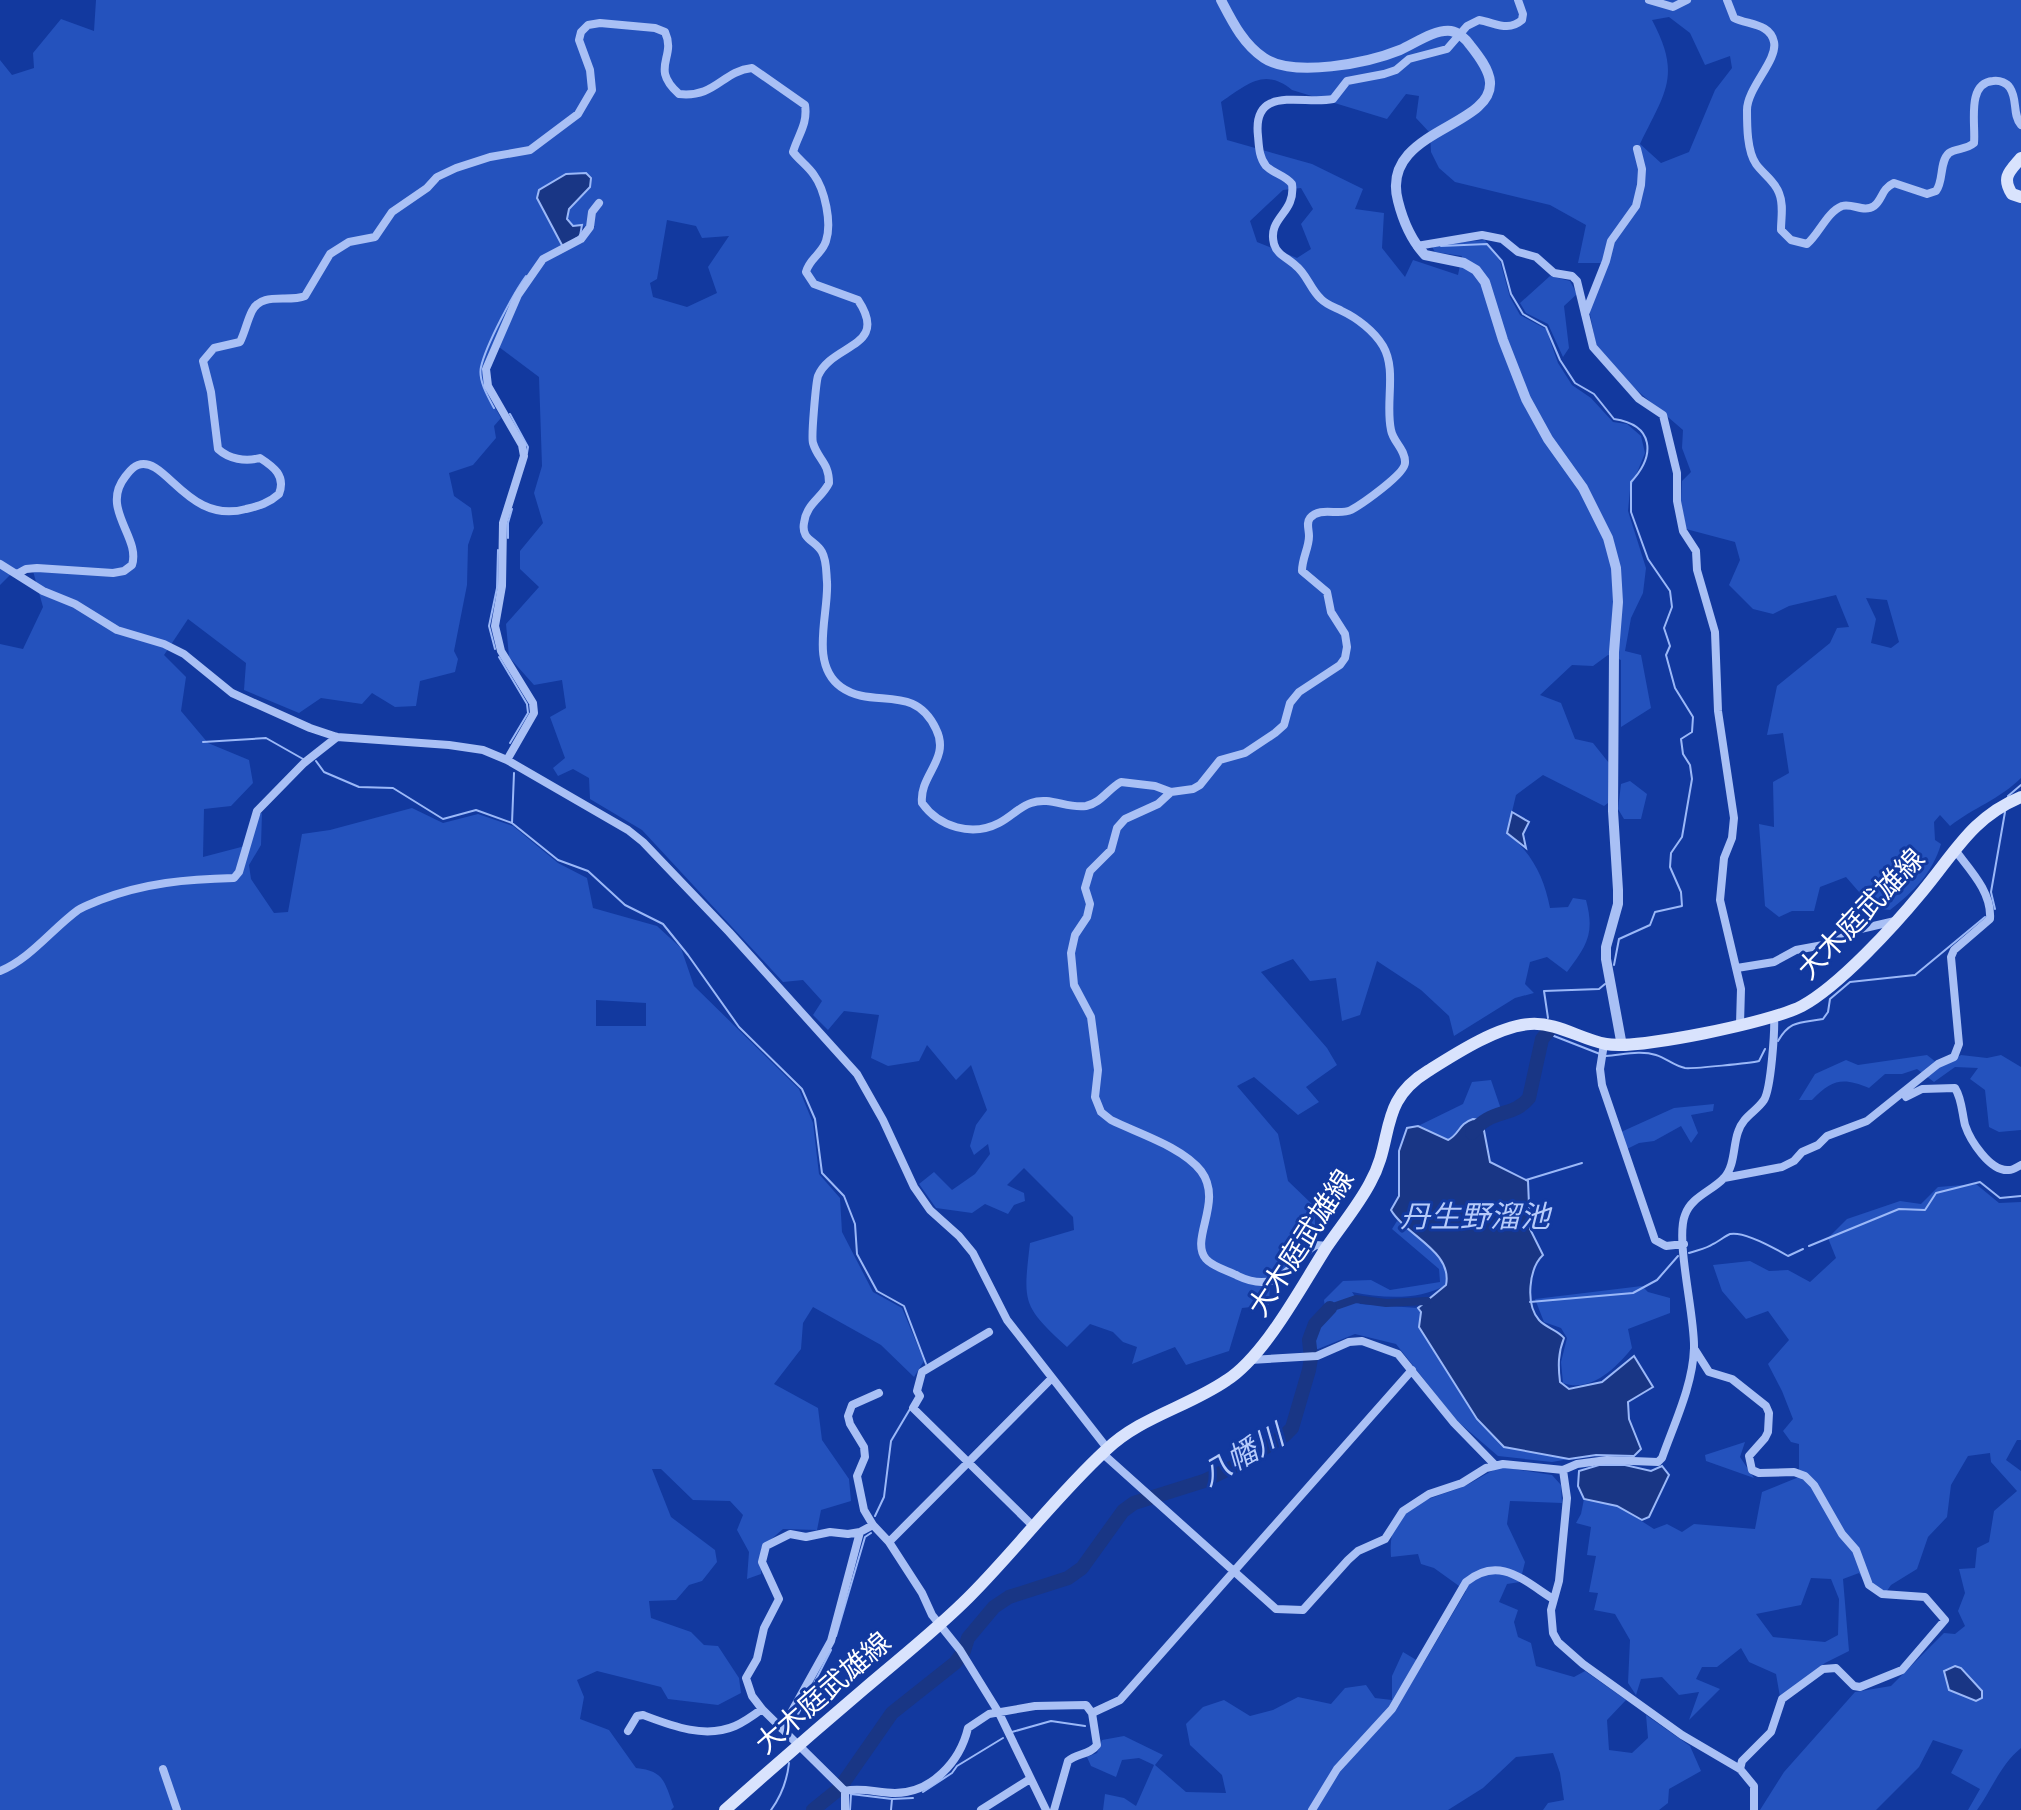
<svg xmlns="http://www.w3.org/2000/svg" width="2021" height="1810" font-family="'DM Sans','Noto Sans JP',sans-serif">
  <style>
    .green { fill: #2452bd; fill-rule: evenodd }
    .water { fill: #193685; stroke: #9bb8f8; stroke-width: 2 }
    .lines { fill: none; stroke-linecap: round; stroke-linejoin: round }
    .stream { stroke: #9bb8f8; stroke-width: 2 }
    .canal { stroke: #193685; stroke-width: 8 }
    .river { stroke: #193685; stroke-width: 14 }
    .minor { stroke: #a9c0f5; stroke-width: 8 }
    .tertiary { stroke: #a9c0f5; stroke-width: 10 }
    .secondary { stroke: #d9e3fd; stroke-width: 12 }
    .labels { text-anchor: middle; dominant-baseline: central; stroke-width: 6; stroke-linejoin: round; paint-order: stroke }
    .street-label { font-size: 28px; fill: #fff; stroke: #12399f }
    .water-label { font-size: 30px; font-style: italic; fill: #b6cbfb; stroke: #12399f }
  </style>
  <rect width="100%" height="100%" fill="#12399f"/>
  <path class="green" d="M96 0H2021V778C2000 799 1973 808 1950 826L1940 815 1934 822 1935 840 1941 844C1932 874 1914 891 1890 910L1873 908 1846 877 1820 887 1814 911H1792L1779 917 1765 906 1759 824 1774 827 1773 782 1789 773 1783 733 1767 735 1777 686 1830 643 1837 628 1849 627 1836 595 1789 606 1773 614 1753 609 1729 585 1740 560 1735 542 1686 529 1681 501 1682 481 1691 472 1682 448 1683 430 1618 374 1596 345 1589 309 1609 263H1578L1586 225 1550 205 1455 182 1439 168 1431 152 1430 133 1416 118 1419 96 1406 94 1387 119 1292 90C1264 67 1247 85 1221 102L1227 140 1312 164 1363 189 1355 209 1384 213 1382 248 1405 277 1413 260 1458 275 1462 256 1435 252 1431 245 1485 240 1500 261 1510 297 1520 315 1546 329 1558 363 1572 385 1591 398 1613 422 1627 424 1641 436 1645 453 1630 490 1628 511 1646 568 1643 593 1631 618 1625 651 1641 655 1651 708 1621 727V660L1608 655 1593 666 1572 665 1540 695 1561 703 1575 739 1593 743 1609 763 1608 803 1604 806 1543 775 1516 795 1507 833C1532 853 1544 877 1550 908L1568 907 1573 898 1586 900C1595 934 1587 945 1567 972L1547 957 1530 962 1525 984 1534 993 1515 998 1454 1036 1449 1016 1421 990 1377 961 1360 1015 1342 1021 1336 978 1310 981 1293 959 1261 972 1327 1048 1337 1065 1306 1087 1319 1102 1298 1115 1254 1077 1237 1086 1278 1134 1288 1181 1314 1206 1316 1241 1270 1283 1269 1305 1242 1308 1229 1351 1186 1365 1175 1347 1132 1364 1137 1347 1123 1342 1113 1332 1090 1324 1067 1347C1022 1306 1023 1303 1030 1243L1074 1230 1073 1217 1024 1168 1007 1185 1024 1193 1025 1201 1014 1205 1008 1214 985 1204 972 1213 936 1208 919 1184 934 1172 952 1190 975 1174 990 1154 988 1144 974 1155 970 1146 976 1125 987 1110 971 1065 956 1080 927 1045 919 1061 888 1066 871 1058 879 1015 844 1011 828 1030 813 1015 822 1001 803 980 783 982 642 830 590 799 589 778 573 769 558 776 553 768 565 758 550 717 566 708 562 680 534 685 509 657 506 624 539 587 520 569V551L543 523 534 493 542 466 539 377 499 347C509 322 524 280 544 262 562 246 579 251 595 226L573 227 567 219 569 209 590 187 591 178 586 173 566 174 539 190 537 199 563 247 544 255 516 293 482 368 487 393 501 418 494 426 496 438 473 465 449 473 454 496 471 508 474 528 468 545 467 585 454 651 458 659 455 672 420 681 416 706 395 707 372 693 362 704 321 698 299 713 244 690 246 663 188 619 164 655 186 677 181 711 208 743 249 760 253 783 231 806 204 809 203 857 245 846 251 818 262 813 261 845 249 865 251 879 274 913 288 912 302 834 330 830 412 808 443 823 478 814 513 826 558 863 587 878 593 908 657 926 681 948 694 986 799 1089 813 1123 819 1174 840 1198 842 1232 873 1292 902 1308 924 1361 914 1377 881 1345 813 1307 803 1323 801 1349 774 1384 818 1408 822 1440 849 1479 851 1501 821 1510 817 1530 783 1529 761 1548V1574L747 1579 749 1552 737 1530 743 1515 730 1501 693 1500 661 1469H652L671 1517 715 1550 717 1562 702 1581 689 1585 676 1600 649 1601 651 1618 691 1632 704 1645 718 1646 739 1678 741 1693 718 1705 668 1699 661 1687 597 1671 577 1680 584 1697 580 1719 609 1730 636 1768C665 1771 664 1782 674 1807L671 1810H0V644L23 649 43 607 33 571 10 575 0 585V60L12 75 34 68 33 53 61 19 94 31ZM1669 17 1690 33 1705 65 1730 56 1732 68 1715 90 1689 152 1661 163 1640 144C1665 92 1682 76 1652 20ZM1301 188 1313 209 1301 224 1311 249 1297 258 1257 242 1250 221 1283 190ZM667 220 696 226 702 238 729 236 708 267 717 293 687 307 653 297 650 283 657 279ZM1866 598 1887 600 1899 642 1891 648 1871 643 1876 619ZM596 1000 646 1003V1026H596Z
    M1550 276 1570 281 1577 294 1564 306 1569 348 1563 357 1548 324 1526 313 1520 303Z
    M1630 781 1647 794 1641 819H1624L1618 809 1621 784Z
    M1927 1055 1941 1066 1961 1055 1987 1058 2001 1055 2021 1067V1130L1999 1132 1989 1127 1985 1090 1970 1079 1978 1068 1955 1067 1934 1082 1917 1069 1902 1074H1885L1869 1088C1843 1077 1832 1079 1812 1100H1799L1815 1074 1846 1060 1858 1065Z
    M1491 1080 1503 1115 1483 1124 1482 1120 1448 1140 1418 1126 1463 1104 1472 1082Z
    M1714 1104 1713 1111 1691 1115 1698 1133 1691 1143 1681 1126 1654 1141 1639 1143 1627 1149 1621 1132 1674 1108Z
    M1976 1184 1999 1203 2021 1202V1440H2017L2006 1460 2021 1471V1748C2001 1764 1992 1789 1977 1810H1968L1980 1789 1951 1773 1963 1750 1933 1740 1919 1767 1876 1810H1760L1784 1772 1855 1692 1891 1686 1944 1633 1955 1634 1965 1626 1958 1611 1965 1593 1959 1569 1975 1568 1977 1548 1989 1542 1994 1511 2017 1491 1991 1462 1990 1453 1968 1456 1951 1485 1947 1517 1928 1537 1917 1569 1891 1585 1882 1598 1868 1588 1859 1573 1843 1579 1849 1651 1825 1663 1780 1697 1776 1674 1749 1662 1741 1648 1717 1667H1702L1696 1679 1720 1689 1689 1720 1699 1692 1679 1695 1662 1677 1641 1679 1636 1695 1628 1683 1630 1640 1615 1614 1594 1610 1598 1593 1589 1592 1596 1556 1587 1555 1591 1527 1576 1523 1581 1514 1584 1499 1618 1506 1654 1529 1667 1524 1682 1532 1694 1524 1755 1529 1762 1492 1799 1477V1444L1791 1442 1783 1431 1793 1419 1782 1391 1768 1364 1789 1340 1768 1311 1746 1319 1722 1291 1713 1265 1750 1261 1769 1271 1788 1270 1810 1282 1836 1258 1828 1238 1847 1219 1900 1201 1921 1204 1938 1187ZM1811 1578 1831 1579 1839 1599 1838 1635 1825 1642 1773 1637 1756 1614 1801 1605Z
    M1397 1221C1417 1236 1451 1257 1446 1285 1418 1301 1382 1298 1352 1292L1360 1304 1418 1308 1421 1312 1419 1327 1477 1419 1504 1447 1569 1459 1552 1462 1498 1456 1456 1420 1396 1344 1355 1334 1318 1349 1304 1350 1303 1339 1325 1308 1324 1300 1343 1281 1371 1280 1390 1290 1440 1282 1439 1269 1392 1229Z
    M1642 1286 1648 1292 1670 1298V1313L1628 1329 1632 1348C1616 1368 1591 1393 1563 1383L1561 1362 1567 1338 1561 1328 1544 1322 1535 1299Z
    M1745 1442 1740 1457 1754 1478 1706 1461 1705 1455Z
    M1501 1467 1552 1475 1561 1485 1562 1503 1510 1501 1507 1524 1525 1562 1520 1582 1507 1584 1499 1602 1518 1610 1514 1622 1518 1637 1531 1643 1536 1666 1574 1677 1585 1671 1626 1700 1607 1720 1609 1750 1632 1753 1648 1738 1646 1715 1690 1746 1701 1771 1669 1789 1668 1803 1659 1810H1543L1548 1803 1564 1800 1560 1773 1553 1753 1516 1757 1483 1788 1448 1810H1103L1105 1794 1124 1798 1136 1806 1154 1765 1139 1758 1122 1760 1116 1777 1091 1766 1087 1757 1097 1753 1102 1740 1124 1736 1163 1755 1155 1765 1186 1792 1226 1793 1222 1775 1190 1745 1186 1724 1203 1707 1224 1700 1250 1716 1273 1710 1298 1697 1331 1704 1345 1688 1366 1685 1375 1698 1392 1700V1676L1403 1652 1423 1664 1466 1591 1434 1568 1421 1564 1418 1554 1391 1557C1387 1504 1422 1503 1462 1487 1475 1482 1487 1472 1501 1467Z"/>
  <path class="water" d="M586 173 591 178 590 187 569 209 567 219 573 226 582 225 580 236 563 247 537 198 539 190 566 174Z
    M1512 812 1529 822 1523 834 1526 848 1507 833Z
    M1473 1119 1482 1120 1490 1162 1528 1181 1530 1229 1543 1255C1529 1268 1525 1304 1539 1320 1546 1328 1558 1330 1564 1338 1558 1353 1558 1366 1560 1382L1569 1389 1602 1382 1634 1356 1653 1387 1628 1402 1629 1419 1641 1449 1634 1456 1596 1455 1569 1459 1504 1447 1477 1419 1419 1327 1421 1312 1418 1308 1446 1285C1453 1251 1406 1236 1391 1210L1399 1196V1151L1407 1128 1418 1126 1448 1140C1460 1134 1458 1124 1473 1119Z
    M1599 1465H1625L1651 1471 1662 1466 1669 1475 1649 1517 1642 1520 1617 1506 1584 1499 1578 1486 1579 1471Z
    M1955 1666 1961 1668 1982 1691V1698L1976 1701 1949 1690 1944 1671Z"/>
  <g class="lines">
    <path class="stream" d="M1441 246 1487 244 1502 261 1511 294 1523 314 1546 327 1560 360 1575 383 1594 394 1614 419C1654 425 1656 455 1631 482V512L1648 559 1670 591 1672 607 1664 628 1670 646 1666 655 1675 688 1693 717 1692 732 1681 739 1683 754 1690 765 1692 779 1682 837 1671 853 1670 867 1681 892 1682 906 1655 912 1650 925 1619 939 1614 965
      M494 408C488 397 478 380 481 367 486 345 513 294 526 276
      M510 414 528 447 527 453
      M508 538V523L512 509
      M495 649 489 626 497 588 498 550
      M499 657 527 704 528 713 510 743
      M203 742 266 738 303 759
      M316 761 324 772 359 787 393 788 443 819 476 810 512 823 558 860 588 871 625 905 663 924 688 955 739 1027 802 1089 815 1119 822 1173 844 1196 855 1224 857 1254 877 1291 904 1306 926 1364
      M2008 796 2021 785
      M512 823 514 773
      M1995 909 1991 892 2005 812
      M1548 1018 1544 991 1599 989 1605 984
      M1546 1036H1554L1600 1054
      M1778 1041C1790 1020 1800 1023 1823 1019L1828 1012 1830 999 1850 982 1915 975 1985 917
      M1606 1056C1622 1055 1640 1050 1656 1055 1666 1058 1674 1066 1685 1068 1693 1069 1751 1063 1759 1061L1765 1049
      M1526 1180 1582 1163
      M1809 1246 1899 1209 1925 1210 1936 1193 1980 1182 2000 1198 2021 1196
      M1689 1253C1697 1250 1706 1249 1713 1244 1718 1242 1725 1236 1730 1234 1744 1231 1776 1249 1788 1256L1803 1249
      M1530 1302 1633 1293 1657 1280 1678 1256
      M875 1516 884 1497 891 1441 910 1409
      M836 1636 865 1537 871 1533
      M790 1730 831 1650
      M1012 1732 1051 1721 1085 1726
      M923 1792 952 1773 957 1766 1003 1738
      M771 1810C782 1795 787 1781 789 1763
      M850 1810 851 1794 892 1799 913 1798
      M891 1810 892 1799"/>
    <path class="canal" d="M1330 1308 1356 1299 1386 1303 1427 1301"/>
    <path class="river" d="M1472 1133C1490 1108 1513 1118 1529 1098L1542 1039 1548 1032
      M813 1810 839 1789 892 1713 955 1663 964 1651 968 1638 994 1607 1009 1597 1068 1578 1082 1568 1123 1511 1134 1503 1204 1481 1239 1464 1285 1435 1292 1428 1309 1370 1311 1358 1309 1340 1315 1324 1330 1308"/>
    <path class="minor" d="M1649 0 1673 7 1687 0
      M1727 0 1734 18C1748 25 1770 23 1774 42 1778 60 1747 88 1747 110 1747 126 1747 151 1756 164 1763 174 1775 181 1779 193 1784 205 1781 217 1781 230L1791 240 1807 244C1819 234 1827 212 1842 206 1853 203 1864 213 1874 206 1883 199 1881 189 1894 183L1927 194 1936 191C1944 181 1939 162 1949 153 1956 148 1966 150 1974 143 1976 125 1966 83 1993 81 2000 80 2007 83 2010 88 2018 100 2012 114 2021 125
      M1417 246 1482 235 1502 239 1518 252 1536 257 1554 273 1572 276 1577 281 1593 347 1639 399 1663 415 1677 473V501L1683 531 1696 551 1697 570 1715 632 1718 711 1734 818 1732 838 1724 858 1720 900 1741 989 1740 1024
      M1585 314 1606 261 1611 241 1636 206 1641 185 1642 169 1637 149
      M0 564 43 591 75 604 117 630 164 644 184 654 232 693 310 728 337 737 449 745 483 750 507 760 628 830 643 842 729 932 857 1074 883 1120 914 1187 930 1210 959 1236 973 1253 1007 1320 1107 1448
      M17 574 26 569 37 568 113 573 124 571 132 565C141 537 100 509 125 477 129 472 132 467 138 465 166 455 187 525 246 509 259 506 269 503 279 494 286 476 274 467 260 458 245 462 229 459 218 449L211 392 203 361 214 348 240 342C245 332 247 321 252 311 262 291 288 303 305 296L330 254 349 242 375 237 392 212 427 188 437 177 456 168 490 157 530 150 578 114 592 90 590 70 579 40 581 32 588 25 600 23 655 28 665 32C677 58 649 67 679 94 716 98 722 71 752 68L805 105C808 124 798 135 793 152 799 160 808 166 814 175 825 190 832 223 826 241 822 254 809 259 806 272L814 284 858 300C890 348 832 343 818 376 816 382 811 437 813 443 818 460 829 462 829 483 822 498 806 504 804 523 801 540 815 540 822 552 827 561 826 572 827 582 829 614 809 664 841 687 873 710 914 682 936 729 951 759 919 775 922 803 939 827 972 837 999 823 1011 817 1019 807 1031 803 1050 796 1067 809 1086 806 1101 803 1108 789 1121 782L1155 786 1171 792 1193 789 1200 785 1220 760 1245 753 1275 733 1284 725 1290 703 1299 692 1340 665 1345 658 1347 647 1345 634 1331 612 1327 592 1302 571C1302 558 1309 548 1309 536 1309 529 1306 523 1310 518 1320 506 1339 516 1351 510 1362 504 1405 474 1405 463 1406 450 1393 442 1391 430 1385 403 1397 370 1383 346 1374 331 1357 318 1342 311 1334 307 1327 305 1321 299 1310 289 1307 274 1295 265 1288 258 1277 255 1274 244 1267 217 1296 214 1292 184 1285 175 1274 174 1266 166 1259 157 1259 147 1258 136 1252 84 1303 105 1333 99L1347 81 1384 74 1396 70 1409 59 1447 49 1467 26 1479 20C1496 23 1508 32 1522 20L1523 14 1518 0
      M507 760 534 713 533 703 501 651 495 626 502 586 503 523 524 456 522 445 488 386 486 369 518 295 543 259 581 239 590 227 592 212 599 203
      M1171 792 1158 804 1125 819 1117 828 1111 850 1090 871 1085 888 1090 904 1087 917 1075 935 1071 953 1074 985 1091 1017 1098 1070 1095 1097 1101 1112 1111 1120C1137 1133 1183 1147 1201 1171 1224 1202 1189 1239 1206 1259 1213 1267 1229 1271 1238 1276 1274 1293 1286 1272 1310 1249L1316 1245 1328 1246
      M1737 968 1774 962 1796 950 1834 943 1852 931 1895 921
      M0 971C30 959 52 929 78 910 84 906 93 903 100 900 144 883 187 879 234 878L239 872 257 811 304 763 337 737
      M1604 1044 1600 1069 1602 1085 1655 1240 1666 1246 1684 1244
      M1906 1097 1922 1089 1955 1088C1962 1099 1962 1113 1965 1125 1970 1140 1990 1172 2009 1170 2013 1170 2017 1167 2021 1165
      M1724 1178 1782 1167 1794 1161 1802 1152 1818 1145 1827 1136 1867 1121 1938 1064 1954 1057 1959 1044 1951 957 1954 950 1990 919C1992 892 1970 870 1955 850
      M989 1332 922 1372 917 1391 920 1396 913 1408 1034 1527
      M1695 1350 1709 1372 1732 1379 1766 1406 1769 1413 1768 1432 1765 1438 1749 1456 1752 1470 1759 1473 1794 1472 1805 1476 1814 1485 1842 1534 1856 1550 1869 1585 1882 1594 1925 1597 1945 1620 1902 1670 1860 1687 1854 1686 1836 1668 1823 1669 1782 1699 1771 1732 1742 1761 1740 1769
      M1250 1360 1317 1356 1349 1342 1362 1341 1398 1354 1454 1423 1495 1465
      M879 1393 852 1405 848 1416 850 1424 864 1447 865 1457 857 1476 864 1510 873 1525 889 1542 922 1593 932 1615 960 1650 999 1713 1046 1810
      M1102 1453 1276 1609 1303 1610 1348 1560 1358 1551 1385 1539 1403 1511 1429 1494 1462 1483 1486 1468 1503 1464 1563 1470 1577 1464 1607 1460 1658 1462 1662 1458C1674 1424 1693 1385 1694 1348 1695 1315 1675 1240 1685 1215 1691 1197 1712 1191 1724 1178 1735 1166 1733 1146 1738 1132 1743 1116 1756 1112 1764 1100 1771 1089 1775 1030 1774 1016
      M1563 1470 1567 1498 1559 1581 1551 1610 1553 1633 1558 1642 1583 1664 1682 1735 1740 1769 1754 1786V1810
      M889 1542 1052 1378
      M1092 1713 1120 1700 1412 1370
      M782 1729 831 1641 860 1532
      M628 1731 637 1716 643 1715C672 1726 705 1739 735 1726 744 1722 754 1715 762 1709
      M163 1769 177 1810
      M845 1791C861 1787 878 1793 895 1793 931 1793 960 1762 968 1728L989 1714 1035 1706 1086 1705 1092 1713 1097 1745C1090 1755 1077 1753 1068 1761L1054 1810
      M845 1810V1791L762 1709 752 1696 746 1678 757 1659 764 1628 779 1599 762 1562 766 1546 790 1534 806 1537 830 1532 848 1534 860 1532 873 1525
      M981 1810 1030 1779
      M1312 1810 1337 1769 1392 1709 1466 1582C1499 1555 1523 1580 1553 1599"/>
    <path class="tertiary" d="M1221 0C1232 21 1243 44 1264 58 1294 78 1368 63 1400 50 1414 44 1434 29 1451 31 1458 32 1466 39 1470 45 1478 55 1489 69 1490 82 1493 128 1379 130 1398 201 1403 221 1411 240 1425 255L1464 263 1476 270 1485 282 1503 340 1526 399 1548 439 1583 488 1608 538 1616 568 1618 602 1614 652 1613 811 1618 890V904L1606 947V959L1622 1046"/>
    <path class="secondary" d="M2021 158C2010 171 2001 177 2012 194L2021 197
      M725 1810C771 1769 817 1729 864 1689 899 1659 936 1630 969 1597 1016 1550 1057 1495 1106 1450 1140 1417 1188 1407 1227 1380 1244 1369 1257 1353 1269 1337 1290 1309 1307 1278 1326 1248 1340 1227 1358 1206 1370 1183 1395 1139 1377 1102 1428 1071 1455 1054 1498 1026 1530 1024 1557 1022 1580 1039 1606 1044 1637 1050 1772 1022 1802 1006 1839 986 1894 926 1922 892 1954 854 1972 817 2021 797"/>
  </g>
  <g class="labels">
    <g class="street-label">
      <text transform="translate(1861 914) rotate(-46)">大木庭武雄線</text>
      <text transform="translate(1301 1243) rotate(-57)">大木庭武雄線</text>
      <text transform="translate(823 1693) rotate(-41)">大木庭武雄線</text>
    </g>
    <g class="water-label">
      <text x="1475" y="1216">丹生野溜池</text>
      <text transform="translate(1242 1455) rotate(-30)">八幡川</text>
    </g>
  </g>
</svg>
